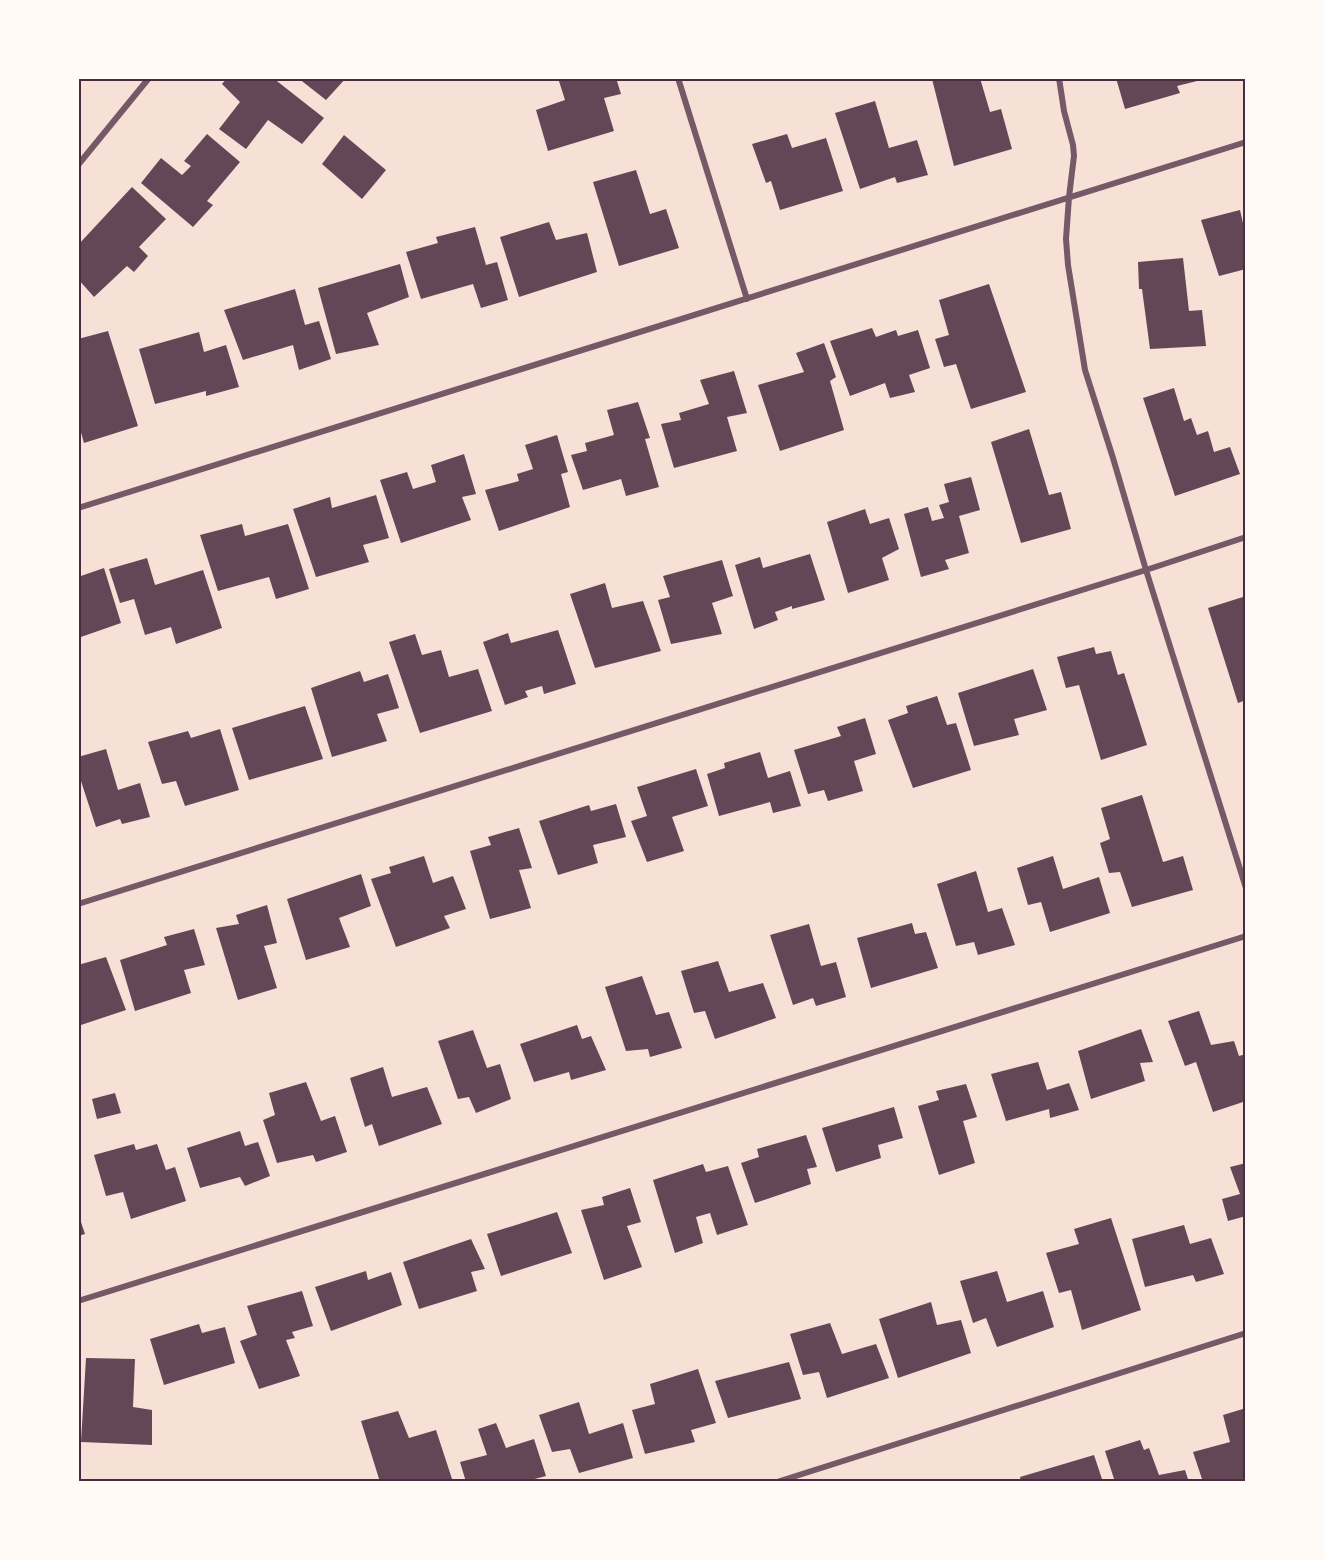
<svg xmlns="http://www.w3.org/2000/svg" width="1324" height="1560" font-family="Roboto,sans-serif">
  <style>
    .building { fill: #644757 }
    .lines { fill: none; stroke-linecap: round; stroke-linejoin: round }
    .minor { stroke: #755966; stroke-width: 6 }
    .neatline { fill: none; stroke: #4a2c40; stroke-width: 2 }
  </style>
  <rect width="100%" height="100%" fill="#f7e1d7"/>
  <path class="building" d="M227 78H273L324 118 302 144 268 120 246 149 219 129 240 102 222 84Z
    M298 78H346L326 100Z
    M558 78H616L621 94 604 98 614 131 548 151 536 110 565 100Z
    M980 78 990 112 1001 109 1012 149 954 166 932 79Z
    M1116 78H1196L1197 81 1177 86 1180 93 1125 109Z
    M875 101 889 148 917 140 928 175 897 183 895 177 860 189 835 113Z
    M207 134 240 162 207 201 213 205 193 227 141 183 161 158 182 175 191 166 184 161Z
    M787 134 792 148 826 138 843 191 780 210 771 181 766 183 752 144Z
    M344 135 386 170 362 199 322 164Z
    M636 170 650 214 666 209 679 248 619 266 593 182Z
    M132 187 166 219 139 247 148 256 134 272 127 266 94 297 78 279V245Z
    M1240 210 1243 223H1246V269L1219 276 1201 220Z
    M549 222 556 240 587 233 597 272 519 297 500 237Z
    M475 227 486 265 497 262 508 300 481 308 473 284 421 299 406 252 438 243 436 237Z
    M1183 258 1189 311 1202 310 1206 346 1150 349 1142 289H1139L1138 262Z
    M400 264 409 297 367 313 379 345 336 354 318 288Z
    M989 284 1026 392 971 409 956 364 944 367 935 339 949 335 939 300Z
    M295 289 305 325 319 321 331 359 299 370 293 345 243 360 224 310Z
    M872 328 876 337 896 330 898 336 918 330 930 368 909 375 915 392 890 398 885 383 850 396 830 341Z
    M108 331 138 426 84 443 78 422V339Z
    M199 332 204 352 226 345 239 387 206 396V391L155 404 139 349Z
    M824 343 836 377 830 381 844 430 780 451 758 385 804 372 796 353Z
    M734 371 747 413 727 417 737 451 674 468 661 424 681 420 679 413 709 404 700 380Z
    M1174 388 1184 421 1191 418 1197 435 1208 431 1214 452 1230 447 1240 474 1175 496 1143 398Z
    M638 402 650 438 645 439 659 487 626 496 621 479 583 490 571 455 587 451 585 443 614 435 607 410Z
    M1029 429 1049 495 1061 492 1071 529 1021 543 991 442Z
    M557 435 568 472 561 474 570 507 499 531 485 490 519 481 517 474 533 469 525 445Z
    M464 454 476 494 462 497 471 520 401 543 380 480 407 472 413 489 436 482 431 465Z
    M971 477 980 510 959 516 969 553 945 560 949 569 921 577 904 514 928 507 932 521 944 518 939 505 949 502 944 484Z
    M376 495 389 538 363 545 369 562 316 577 293 509 330 497 332 508Z
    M865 509 870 524 889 518 899 549 882 558 889 580 848 593 827 522Z
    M242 524 245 536 288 524 309 589 276 599 269 577 218 591 200 535Z
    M810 554 825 600 792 609V606L775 612 778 620 754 629 735 565 760 557 763 568Z
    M147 558 155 585 203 570 222 628 176 644 171 627 145 635 134 599 120 603 109 569Z
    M722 560 733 596 712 603 722 634 671 644 658 600 670 597 663 576Z
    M104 568 121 623 78 638V577Z
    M605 583 612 608 643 601 661 651 595 668 570 594Z
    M1246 596V700L1238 703 1208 608Z
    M558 630 576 684 544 694 542 686 525 691 528 697 505 705 483 642 508 633 511 643Z
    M415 634 422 655 441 650 449 677 478 669 492 711 420 733 389 642Z
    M1094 647 1096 654 1111 651 1118 675 1124 673 1147 745 1101 760 1079 685 1066 688 1057 657Z
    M1033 669 1047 710 1014 719 1019 735 974 746 958 693Z
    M360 671 364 682 388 674 399 708 377 714 387 741 332 757 311 688Z
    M937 696 947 725 956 723 971 770 913 788 888 720 908 713 906 706Z
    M305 706 323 759 249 780 232 728Z
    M865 718 876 754 854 761 863 791 828 801 824 790 808 794 794 750 841 736 837 727Z
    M220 729 239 790 185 806 176 781 162 784 148 742 188 731 191 738Z
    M106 749 118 790 140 783 150 817 122 824 120 819 96 827 78 772V757Z
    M760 752 768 778 790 771 801 806 773 813 770 802 719 816 707 774 725 768 724 763Z
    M696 769 708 806 672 817 684 851 647 862 631 821 647 816 637 787Z
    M1142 795 1163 862 1183 856 1193 890 1132 907 1120 872 1109 873 1100 843 1110 839 1101 808Z
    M616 804 626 837 593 845 598 863 558 875 539 821 589 805 591 811Z
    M519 828 532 868 519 870 531 908 490 919 470 851 491 845 488 837Z
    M424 856 433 883 453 876 466 909 444 916 450 928 396 947 371 879 391 873 389 867Z
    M1053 856 1063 889 1099 877 1110 913 1050 932 1041 902 1028 905 1017 868Z
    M976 871 988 912 1002 908 1015 945 978 955 974 942 956 946 937 884Z
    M361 874 371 906 339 918 350 947 306 960 287 899Z
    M267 905 277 943 264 946 277 988 238 1000 216 928 239 924 236 915Z
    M912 923 915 934 926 932 938 968 871 988 857 938Z
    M809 924 821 966 836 962 846 997 816 1006 813 998 793 1005 770 935Z
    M194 929 205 965 184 970 191 993 135 1011 120 960 167 945 164 937Z
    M106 957 126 1010 78 1026V965Z
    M718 961 729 992 763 983 776 1018 715 1039 705 1011 694 1013 681 971Z
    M642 976 656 1015 669 1012 682 1048 650 1057 648 1049 626 1051 605 987Z
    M1199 1011 1211 1045 1234 1041 1239 1056 1246 1054V1101L1213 1112 1196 1062 1185 1066 1168 1021Z
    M577 1025 582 1039 591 1036 606 1070 571 1080 569 1072 534 1082 520 1044Z
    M1141 1029 1153 1062 1140 1063 1145 1081 1091 1099 1078 1051Z
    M473 1030 487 1068 500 1064 511 1099 476 1113 469 1097 458 1099 438 1041Z
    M1038 1062 1047 1090 1069 1083 1079 1110 1050 1118 1049 1109 1006 1121 991 1074Z
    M383 1067 392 1097 427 1087 442 1124 379 1146 372 1124 365 1127 350 1078Z
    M306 1082 321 1121 335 1116 347 1152 316 1162 313 1155 277 1163 263 1120 275 1115 269 1093Z
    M966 1084 977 1117 963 1121 975 1163 939 1175 918 1106 939 1100 936 1091Z
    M115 1093 121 1113 97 1119 92 1099Z
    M894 1107 903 1138 878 1145 881 1158 836 1172 822 1128Z
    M240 1131 245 1146 258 1142 270 1176 245 1186 240 1177 200 1188 187 1148Z
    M806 1135 817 1167 807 1169 811 1184 755 1203 741 1163 759 1157 757 1149Z
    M134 1144 136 1150 157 1144 166 1170 175 1167 186 1201 131 1219 123 1192 106 1196 94 1155Z
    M1246 1163V1216L1228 1221 1222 1199 1240 1194 1230 1167Z
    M703 1164 706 1172 728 1166 748 1225 717 1235 710 1213 696 1217 703 1243 675 1253 653 1180Z
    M630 1188 641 1222 627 1226 642 1267 604 1280 581 1210 604 1205 602 1197Z
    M557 1212 572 1253 501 1276 487 1234Z
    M78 1213 85 1234 78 1236Z
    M1111 1218 1141 1310 1082 1330 1071 1290 1059 1293 1046 1253 1079 1244 1074 1229Z
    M1184 1225 1190 1244 1211 1238 1224 1274 1196 1282 1193 1275 1145 1287 1132 1239Z
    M471 1239 485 1269 471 1272 477 1291 419 1309 403 1262Z
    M366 1271 368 1280 391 1272 402 1305 331 1331 315 1287Z
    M997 1271 1007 1302 1043 1291 1054 1327 997 1347 986 1318 973 1323 960 1281Z
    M302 1291 313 1326 292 1332 295 1338 286 1340 300 1376 259 1389 240 1341 257 1335 247 1306Z
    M931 1302 937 1325 961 1320 971 1353 898 1378 879 1319Z
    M830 1323 842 1354 876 1344 889 1378 827 1398 819 1372 803 1375 790 1334Z
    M199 1324 202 1333 225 1327 235 1363 164 1385 150 1339Z
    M86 1358 135 1359 133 1407 152 1410V1445L81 1442Z
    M789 1362 801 1399 728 1418 715 1381Z
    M698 1369 716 1423 691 1430 695 1442 645 1454 632 1410 655 1404 650 1384Z
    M579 1402 589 1434 623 1423 633 1458 579 1473 570 1449 552 1452 539 1415Z
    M1246 1408V1478L1229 1482H1203L1193 1452 1230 1442 1223 1415Z
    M398 1411 409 1438 436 1430 453 1482H380L361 1421Z
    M496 1423 506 1448 534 1439 546 1476 523 1482H466L460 1462 487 1455 478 1429Z
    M1140 1440 1144 1450 1149 1448 1159 1475 1185 1470 1189 1482H1115L1105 1451Z
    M1094 1455 1103 1482H1073L1072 1479 1061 1482H1021L1020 1477Z"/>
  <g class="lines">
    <path class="minor" d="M678 78 747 299
      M1059 78 1064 111 1073 145 1074 156 1069 197 1066 239 1068 265 1085 370 1113 458 1146 570 1246 888
      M78 165 149 78
      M78 508 1246 142
      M78 904 1146 570 1246 537
      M78 1301 1246 936
      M777 1482 1246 1333"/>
  </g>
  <rect width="1324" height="1560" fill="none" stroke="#fffaf5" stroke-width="159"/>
  <rect x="80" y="80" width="1164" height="1400" class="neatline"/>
</svg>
